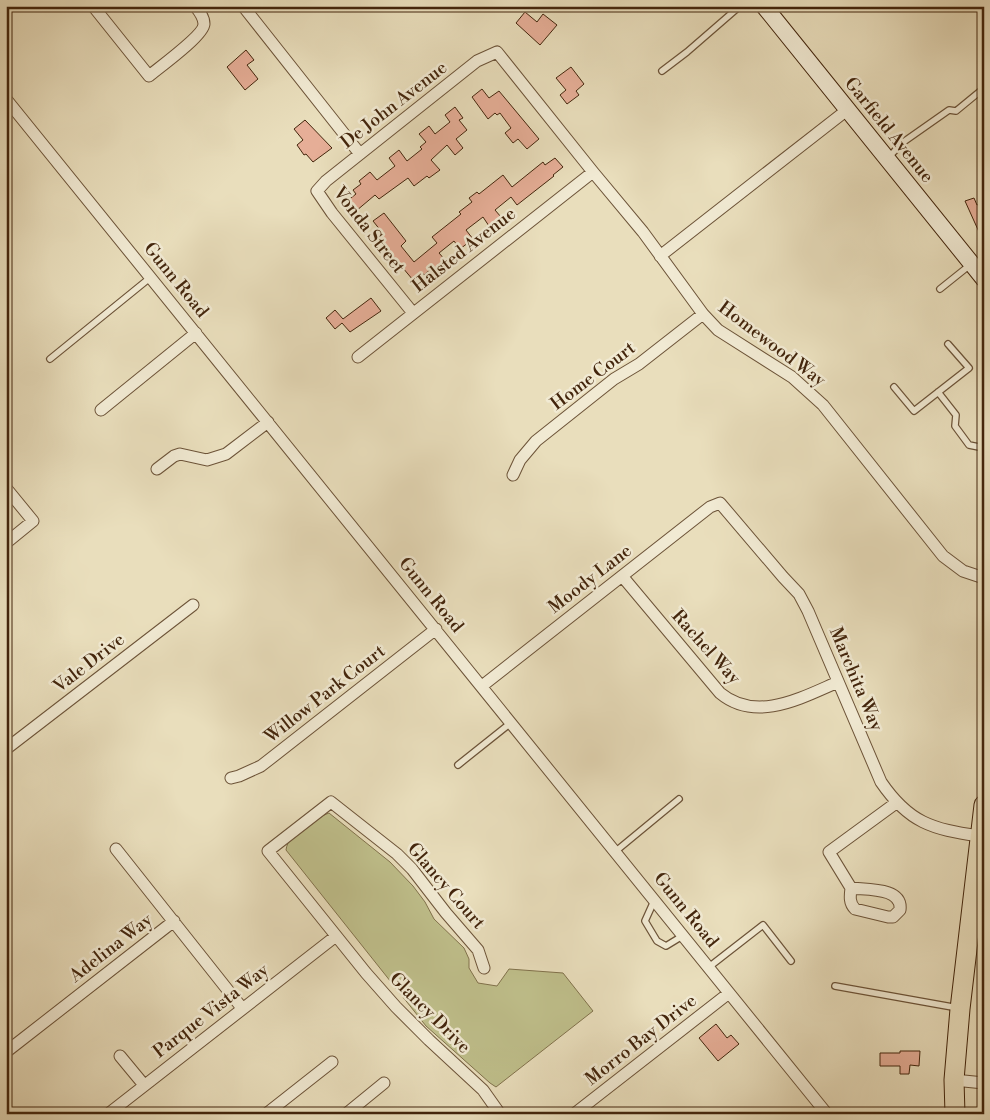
<svg xmlns="http://www.w3.org/2000/svg" width="990" height="1120" font-family="'Libre Bodoni',serif">
  <style>
    .green { fill: #bfbf8b; stroke: #81724c }
    .building { fill: #e6ae97; stroke: #43250c }
    .lines { fill: none; stroke-linecap: round; stroke-linejoin: round }
    .lane-casing { stroke: #6c5338; stroke-width: 8 }
    .street-casing { stroke: #6c5338; stroke-width: 13 }
    .secondary-casing { stroke: #43250c; stroke-width: 18 }
    .primary-casing { stroke: #43250c; stroke-width: 21 }
    .lane { stroke: #f1ead3; stroke-width: 5.5 }
    .street { stroke: #f1ead3; stroke-width: 11 }
    .secondary { stroke: #f1ead3; stroke-width: 16 }
    .primary { stroke: #e9debc; stroke-width: 19 }
    .labels { text-anchor: middle; dominant-baseline: central; stroke-width: 5; stroke-linejoin: round; paint-order: stroke }
    .street-label { font-size: 18px; fill: #43250c; stroke: #f1ead3 }
  </style>
  <rect width="100%" height="100%" fill="#e9debc"/>
  <filter id="stains"><feTurbulence type="fractalNoise" baseFrequency=".004" numOctaves="4"/><feColorMatrix values="0 0 0 0 .2 0 0 0 0 .09 0 0 0 0 .02 0 0 0 .5 -.17"/></filter>
  <radialGradient id="worn" r=".72"><stop offset=".6" stop-color="#630" stop-opacity="0"/><stop offset="1" stop-color="#630" stop-opacity=".3"/></radialGradient>
  <path class="green" d="M329 813 390 862 413 886 425 902 434 919 464 948 469 959V968L478 983 497 986 509 969 563 973 593 1011 496 1087 490 1083 426 1026 286 850C288 832 314 819 329 813Z"/>
  <path class="building" d="M525 12 537 22 543 14 557 25 540 45 516 23Z
    M246 50 254 60 247 65 258 79 245 90 227 67Z
    M571 67 584 84 576 91 579 95 567 104 560 95 566 90 556 78Z
    M482 89 489 98 499 91 539 139 527 149 518 139 513 143 505 133 511 128 500 113 497 115 495 113 488 119 472 97Z
    M455 107 463 118 459 120 467 130 456 139 463 148 455 155 447 145 431 160 440 170 429 178 427 176 414 186 408 178 379 199 375 195 356 211 347 201 356 194 353 190 361 184 359 181 370 172 377 180 395 166 389 158 399 150 407 161 422 149 420 147 426 142 419 134 429 126 435 134 450 122 445 115Z
    M305 120 332 148 313 162 306 154 304 155 297 145 303 140 294 129Z
    M555 158 563 167 553 175 554 176 517 205 511 197 495 210 501 217 489 226 483 217 466 230 473 239 460 249 454 241 439 253 446 261 434 270 432 268 424 275 422 272 413 280 382 243 384 242 378 235 381 231 373 221 384 213 406 241 401 246 414 262 437 243 432 237 461 214 459 212 472 202 469 198 477 192 479 194 503 175 512 187 543 162 545 165Z
    M974 198 977 205 984 202V243L965 201Z
    M371 298 381 311 350 332 342 323 335 329 326 318 335 310 343 319Z
    M716 1024 727 1038 731 1035 739 1044 718 1061 699 1038Z
    M900 1051H920L919 1066 910 1065 909 1074H900V1066H880V1053H900Z"/>
  <g class="lines">
    <g class="lane-casing">
      <path id="lane" d="M772 13 780 6
        M662 71 687 52 740 6
        M889 157 902 143 949 110 956 111 984 88
        M940 289 970 265
        M50 359 151 277
        M894 387 914 411 969 368 948 344
        M938 392 956 415 955 426 969 445 984 448
        M458 765 512 722
        M616 851 679 799
        M654 901 645 921 657 941 666 946 684 935
        M709 967 763 925 791 961
        M835 986 958 1008"/>
    </g>
    <g class="street-casing">
      <path id="street" d="M93 6 149 76C160 67 204 35 204 24 204 17 199 11 195 6
        M243 6 360 154
        M6 99 827 1114
        M660 256 847 110
        M413 313 332 213 317 191 326 181 477 61 497 52 593 172 643 232 703 314 718 330 792 377 823 405 943 556 963 571 984 578
        M358 357 593 172
        M101 410 196 333
        M157 469 174 456 180 454 207 460 226 454 268 422
        M513 475 520 460 536 441 614 379 639 364 703 314
        M6 488 33 521 6 543
        M622 576 720 693C756 723 801 698 838 682
        M482 686 710 507 720 503 783 577 799 594 808 611 881 782C909 823 932 829 979 836
        M6 749 193 605
        M231 778 239 776 261 766 436 629
        M116 849 242 1008
        M851 888C866 890 903 887 900 910L893 917H888L855 909C849 903 850 896 851 888Z
        M851 888 829 852 896 803
        M484 968 478 950 446 913 412 869 397 854 331 802 268 851 366 973 396 1007 429 1040 483 1090 500 1114
        M6 1052 174 921
        M120 1056 144 1085
        M954 1080 984 1083
        M108 1114 336 936
        M266 1114 332 1062
        M346 1114 384 1083
        M574 1114 729 993"/>
    </g>
    <g class="secondary-casing">
      <path id="secondary" d="M764 6 984 279"/>
    </g>
    <g class="primary-casing">
      <path id="primary" d="M955 1114 954 1080 960 1009 984 805"/>
    </g>
    <use href="#lane" class="lane"/>
    <use href="#street" class="street"/>
    <use href="#secondary" class="secondary"/>
    <use href="#primary" class="primary"/>
  </g>
  <g class="labels">
    <g class="street-label">
      <text transform="translate(394 105) rotate(-38)">De John Avenue</text>
      <text transform="translate(889 130) rotate(51)">Garfield Avenue</text>
      <text transform="translate(369 230) rotate(52)">Vonda Street</text>
      <text transform="translate(464 250) rotate(-38)">Halsted Avenue</text>
      <text transform="translate(176 280) rotate(51)">Gunn Road</text>
      <text transform="translate(772 344) rotate(37)">Homewood Way</text>
      <text transform="translate(593 376) rotate(-37)">Home Court</text>
      <text transform="translate(590 579) rotate(-38)">Moody Lane</text>
      <text transform="translate(431 595) rotate(51)">Gunn Road</text>
      <text transform="translate(706 647) rotate(48)">Rachel Way</text>
      <text transform="translate(89 663) rotate(-38)">Vale Drive</text>
      <text transform="translate(856 679) rotate(67)">Marchita Way</text>
      <text transform="translate(325 694) rotate(-38)">Willow Park Court</text>
      <text transform="translate(446 886) rotate(49)">Glancy Court</text>
      <text transform="translate(686 910) rotate(51)">Gunn Road</text>
      <text transform="translate(111 948) rotate(-38)">Adelina Way</text>
      <text transform="translate(211 1011) rotate(-38)">Parque Vista Way</text>
      <text transform="translate(430 1013) rotate(45)">Glancy Drive</text>
      <text transform="translate(641 1040) rotate(-38)">Morro Bay Drive</text>
    </g>
  </g>
  <rect width="990" height="1120" fill="none" stroke="#e9debc" stroke-width="25"/>
  <rect x="8" y="8" width="975" height="1105" fill="none" stroke="#43250c" stroke-width="2.5"/>
  <rect x="12" y="12" width="965" height="1095" fill="none" stroke="#43250c"/>
  <rect width="100%" height="100%" filter="url(#stains)"/>
  <rect width="100%" height="100%" fill="url(#worn)"/>
</svg>
